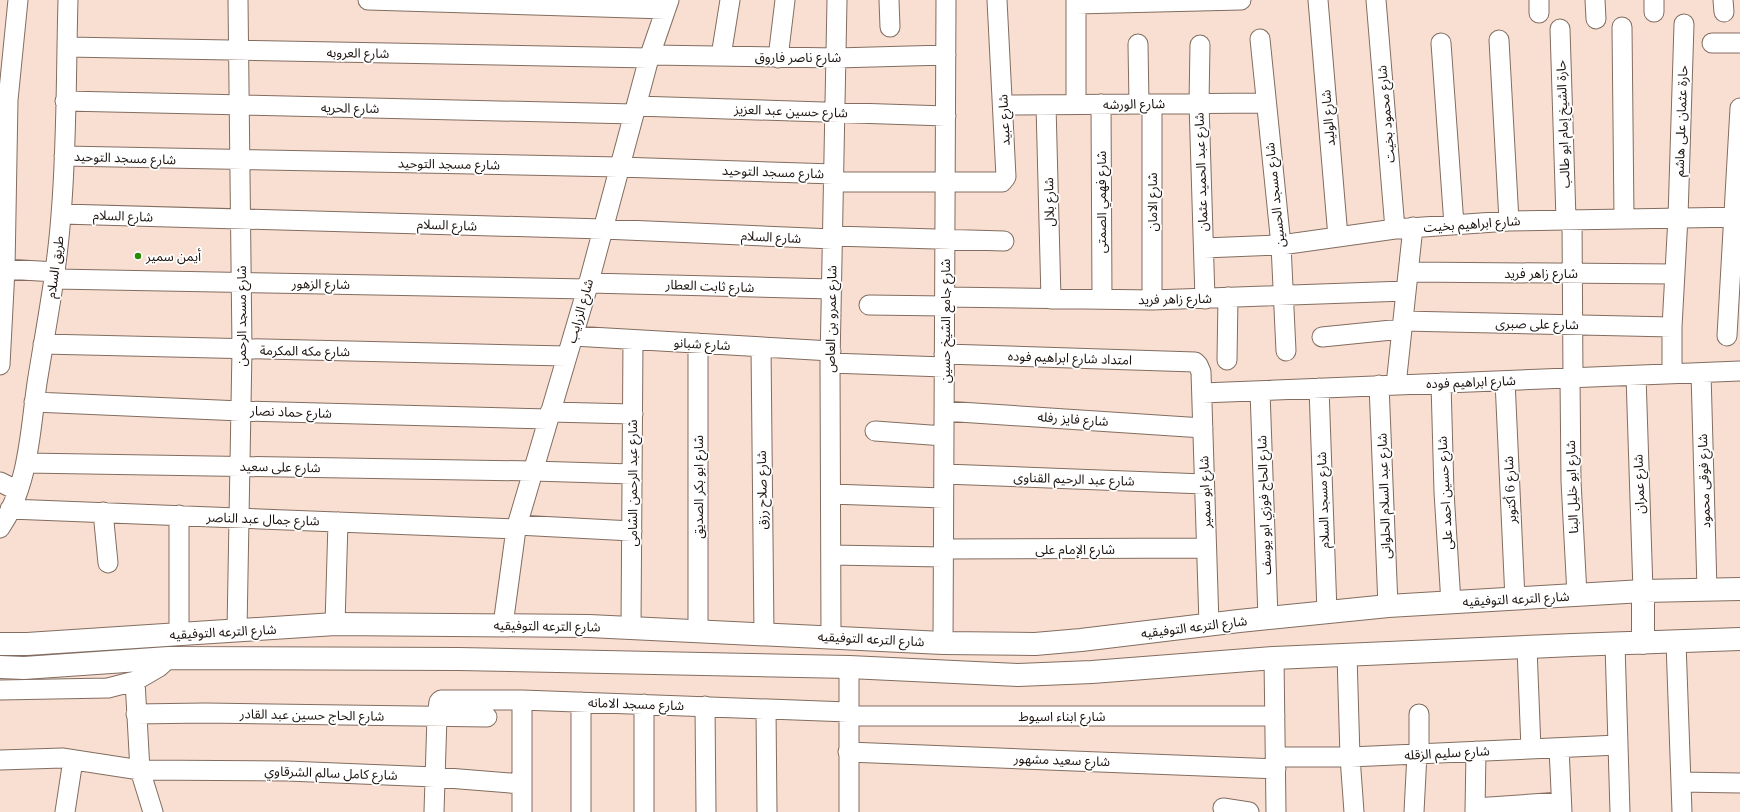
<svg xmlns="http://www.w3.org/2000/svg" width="1740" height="812" font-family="Lora,'Noto Sans Arabic',serif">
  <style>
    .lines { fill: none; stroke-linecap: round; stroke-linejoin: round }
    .minor-casing { stroke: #826d60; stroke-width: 21 }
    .major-casing { stroke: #826d60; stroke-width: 24 }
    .minor { stroke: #fff; stroke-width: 19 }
    .major { stroke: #fff; stroke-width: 22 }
    .poi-dot { fill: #2a8b00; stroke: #fff; stroke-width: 1.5 }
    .labels { text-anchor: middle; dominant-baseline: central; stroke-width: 3.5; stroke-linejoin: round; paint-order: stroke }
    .street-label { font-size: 13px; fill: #19110d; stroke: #fff }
    .poi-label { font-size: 13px; fill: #19110d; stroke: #fff; text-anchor: start }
  </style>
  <rect width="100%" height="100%" fill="#f8dfd2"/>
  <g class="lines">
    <g class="minor-casing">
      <path id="minor" d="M368 0 666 9
        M889 0 890 27
        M1076 0V104
        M1318 0 1338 237
        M1376 0 1395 229
        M1539 0V13
        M1595 0 1596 19
        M1654 0V12
        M1723 0 1724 12
        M1076 4 1241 0
        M1622 27 1624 218
        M1560 29 1566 219
        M1260 39 1281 245 1286 351
        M1499 40 1509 221
        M1441 43 1454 225
        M1712 43H1740
        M1138 44 1139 104
        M1200 45 1199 103 1205 299
        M67 47 649 58
        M651 55 836 58 946 55
        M721 56 730 0
        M778 58 785 0
        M65 101 634 114
        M1101 104 1102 299
        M1152 104V300
        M1003 105 1266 103
        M1046 105 1051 299
        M636 106 946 116
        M64 156 619 167 834 174
        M834 182H1002L1006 177 997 0
        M62 214 603 229 833 239
        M1572 219 1573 379
        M833 236 1004 241
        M1204 248 1281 245 1395 229 1509 221 1740 217
        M0 268 5 269 8 100 18 0
        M1408 272 1674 274
        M55 279 587 289
        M588 283 832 289
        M945 297 1152 300 1406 291
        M869 305 945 306
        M1403 321 1672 327
        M573 336 831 351
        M1727 336 1740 108
        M1322 337 1402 329
        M698 343V631
        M43 344 566 356
        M761 347 764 634
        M944 354 1195 362 1198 365 1201 372 1209 624
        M1227 360 1228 297
        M830 363 944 367
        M0 365 5 269 56 272
        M1701 373 1707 589
        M1672 374V327L1678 217 1684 24
        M1636 376 1643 591
        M1570 379 1571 481 1577 595
        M1505 381 1515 599
        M1441 383 1444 492 1451 603
        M1379 385 1388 606
        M1396 385 1413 227
        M1319 388 1327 612
        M1260 391 1268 618
        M1202 393 1740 371
        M34 402 241 411 548 419
        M944 411 1203 428
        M550 412 633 414
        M875 431 944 436
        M26 463 533 471 632 474
        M944 474 1204 484
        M0 482 18 491
        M831 494 943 498
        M10 509 516 529
        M103 512 108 563
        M517 525 632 531
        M0 528C29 485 30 432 37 383 46 327 57 271 61 215 67 144 66 71 68 0
        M943 549 1206 548
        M831 555 943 557
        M335 624 338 522
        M503 625 516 529 587 289 649 58 669 0
        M631 627 633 340
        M237 631 242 349 238 0
        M179 634V515
        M831 637 830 363 837 0
        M1676 642 1682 812
        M943 643 946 0
        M1615 644 1620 812
        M1527 648 1531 749
        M1347 655 1350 757 1354 812
        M1274 658 1276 812
        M135 681 140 770 153 812
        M0 690 108 688 135 681 159 667 169 658
        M581 702V812
        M644 704V812
        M705 706 706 812
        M766 709 767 812
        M136 714 205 713 487 717
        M1419 714V754
        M848 716H1275
        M1559 748 1562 812
        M848 752 1276 769
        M1276 757H1350L1618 745
        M0 760 62 758 140 770 287 771 435 777 522 784
        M1681 782 1740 783
        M1223 808 1249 812
        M1475 808 1561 802
        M65 812 73 760
        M434 812 437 716 439 702 441 700H522L848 712
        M522 812V700
        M849 812V667
        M1414 812 1417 754
        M1475 812 1476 751"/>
    </g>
    <g class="major-casing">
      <path id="major" d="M1643 591V643
        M0 644H27L335 624 589 626 943 643 1035 644 1081 640 1239 621 1388 606 1643 591 1740 589
        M0 667 24 668 169 658 459 659 849 667 1018 675 1092 672 1274 658 1573 645 1740 639"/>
    </g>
    <use href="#minor" class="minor"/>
    <use href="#major" class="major"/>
  </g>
  <circle class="poi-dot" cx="138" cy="256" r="4"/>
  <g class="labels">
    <g class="street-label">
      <text transform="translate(358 53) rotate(1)">شارع العروبه</text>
      <text x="798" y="57">شارع ناصر فاروق</text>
      <text transform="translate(1134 104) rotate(-1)">شارع الورشه</text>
      <text transform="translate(350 108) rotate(1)">شارع الحريه</text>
      <text transform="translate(791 111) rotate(2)">شارع حسين عبد العزيز</text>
      <text transform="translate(1386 114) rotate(-95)">شارع محمود بخيت</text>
      <text transform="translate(1328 118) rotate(-95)">شارع الوليد</text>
      <text transform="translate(1004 120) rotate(-93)">شارع عبيد</text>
      <text transform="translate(1681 121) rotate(-88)">حارة عثمان على هاشم</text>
      <text transform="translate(1563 124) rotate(-92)">حارة الشيخ إمام ابو طالب</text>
      <text transform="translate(125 158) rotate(2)">شارع مسجد التوحيد</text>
      <text transform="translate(449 164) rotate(1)">شارع مسجد التوحيد</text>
      <text transform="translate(773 172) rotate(2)">شارع مسجد التوحيد</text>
      <text transform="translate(1201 172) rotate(-92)">شارع عبد الحميد عثمان</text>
      <text transform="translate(1275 195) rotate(-96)">شارع مسجد الحسين</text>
      <text transform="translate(1049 202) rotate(-91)">شارع بلال</text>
      <text transform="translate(1101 202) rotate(-90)">شارع فهمي الصمتى</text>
      <text transform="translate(1152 202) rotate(-90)">شارع الامان</text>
      <text transform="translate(123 216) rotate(2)">شارع السلام</text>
      <text transform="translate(1472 224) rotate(-4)">شارع ابراهيم بخيت</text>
      <text transform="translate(447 225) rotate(2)">شارع السلام</text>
      <text transform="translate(771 237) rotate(3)">شارع السلام</text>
      <text transform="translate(55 267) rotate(-82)">طريق السلام</text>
      <text x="1541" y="273">شارع زاهر فريد</text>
      <text transform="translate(321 284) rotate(1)">شارع الزهور</text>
      <text transform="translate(710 286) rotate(2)">شارع ثابت العطار</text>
      <text transform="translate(1175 299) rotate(-1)">شارع زاهر فريد</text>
      <text transform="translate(580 311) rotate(-74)">شارع الزرايب</text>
      <text transform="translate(241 316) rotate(-90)">شارع مسجد الرحمن</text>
      <text transform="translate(831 319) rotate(-89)">شارع عمرو بن العاص</text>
      <text transform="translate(945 321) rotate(-90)">شارع جامع الشيخ حسين</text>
      <text transform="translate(1537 324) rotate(1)">شارع على صبرى</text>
      <text transform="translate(702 344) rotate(3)">شارع شبانو</text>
      <text transform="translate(305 351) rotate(1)">شارع مكه المكرمة</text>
      <text transform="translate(1070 358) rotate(2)">امتداد شارع ابراهيم فوده</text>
      <text transform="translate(1471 382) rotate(-2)">شارع ابراهيم فوده</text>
      <text transform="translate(291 412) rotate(2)">شارع حماد نصار</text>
      <text transform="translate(1073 419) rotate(4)">شارع فايز رفله</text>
      <text transform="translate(280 467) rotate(1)">شارع على سعيد</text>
      <text transform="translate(1074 479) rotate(2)">شارع عبد الرحيم القناوى</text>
      <text transform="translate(1704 481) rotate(-92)">شارع فوقى محمود</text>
      <text transform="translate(632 483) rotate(-90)">شارع عبد الرحمن الشامى</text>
      <text transform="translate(1639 484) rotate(-92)">شارع عمران</text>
      <text transform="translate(698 487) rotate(-90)">شارع ابو بكر الصديق</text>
      <text transform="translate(1572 487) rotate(-92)">شارع ابو خليل البنا</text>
      <text transform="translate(762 490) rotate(-91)">شارع صلاح رزق</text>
      <text transform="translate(1510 490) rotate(-93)">شارع 6 أكتوبر</text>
      <text transform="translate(1205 492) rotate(-92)">شارع ابو سمير</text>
      <text transform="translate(1445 493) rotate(-93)">شارع حسين احمد على</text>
      <text transform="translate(1384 496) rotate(-92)">شارع عبد السلام الحلوانى</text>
      <text transform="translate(1323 500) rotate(-92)">شارع مسجد السلام</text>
      <text transform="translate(1264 505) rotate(-92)">شارع الحاج فوزي ابو يوسف</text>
      <text transform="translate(263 519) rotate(2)">شارع جمال عبد الناصر</text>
      <text x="1075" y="549">شارع الإمام على</text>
      <text transform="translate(1516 599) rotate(-3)">شارع الترعه التوفيقيه</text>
      <text transform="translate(547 626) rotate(1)">شارع الترعه التوفيقيه</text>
      <text transform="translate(1194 627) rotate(-7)">شارع الترعه التوفيقيه</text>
      <text transform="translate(223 632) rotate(-3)">شارع الترعه التوفيقيه</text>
      <text transform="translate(871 639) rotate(3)">شارع الترعه التوفيقيه</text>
      <text transform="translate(636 704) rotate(2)">شارع مسجد الامانه</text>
      <text transform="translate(312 715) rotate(1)">شارع الحاج حسين عبد القادر</text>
      <text x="1062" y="716">شارع ابناء اسيوط</text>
      <text transform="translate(1447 753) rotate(-3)">شارع سليم الزقله</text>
      <text transform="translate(1062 760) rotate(2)">شارع سعيد مشهور</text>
      <text transform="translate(331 773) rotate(2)">شارع كامل سالم الشرقاوي</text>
    </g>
    <g class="poi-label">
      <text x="146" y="256">أيمن سمير</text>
    </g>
  </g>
</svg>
